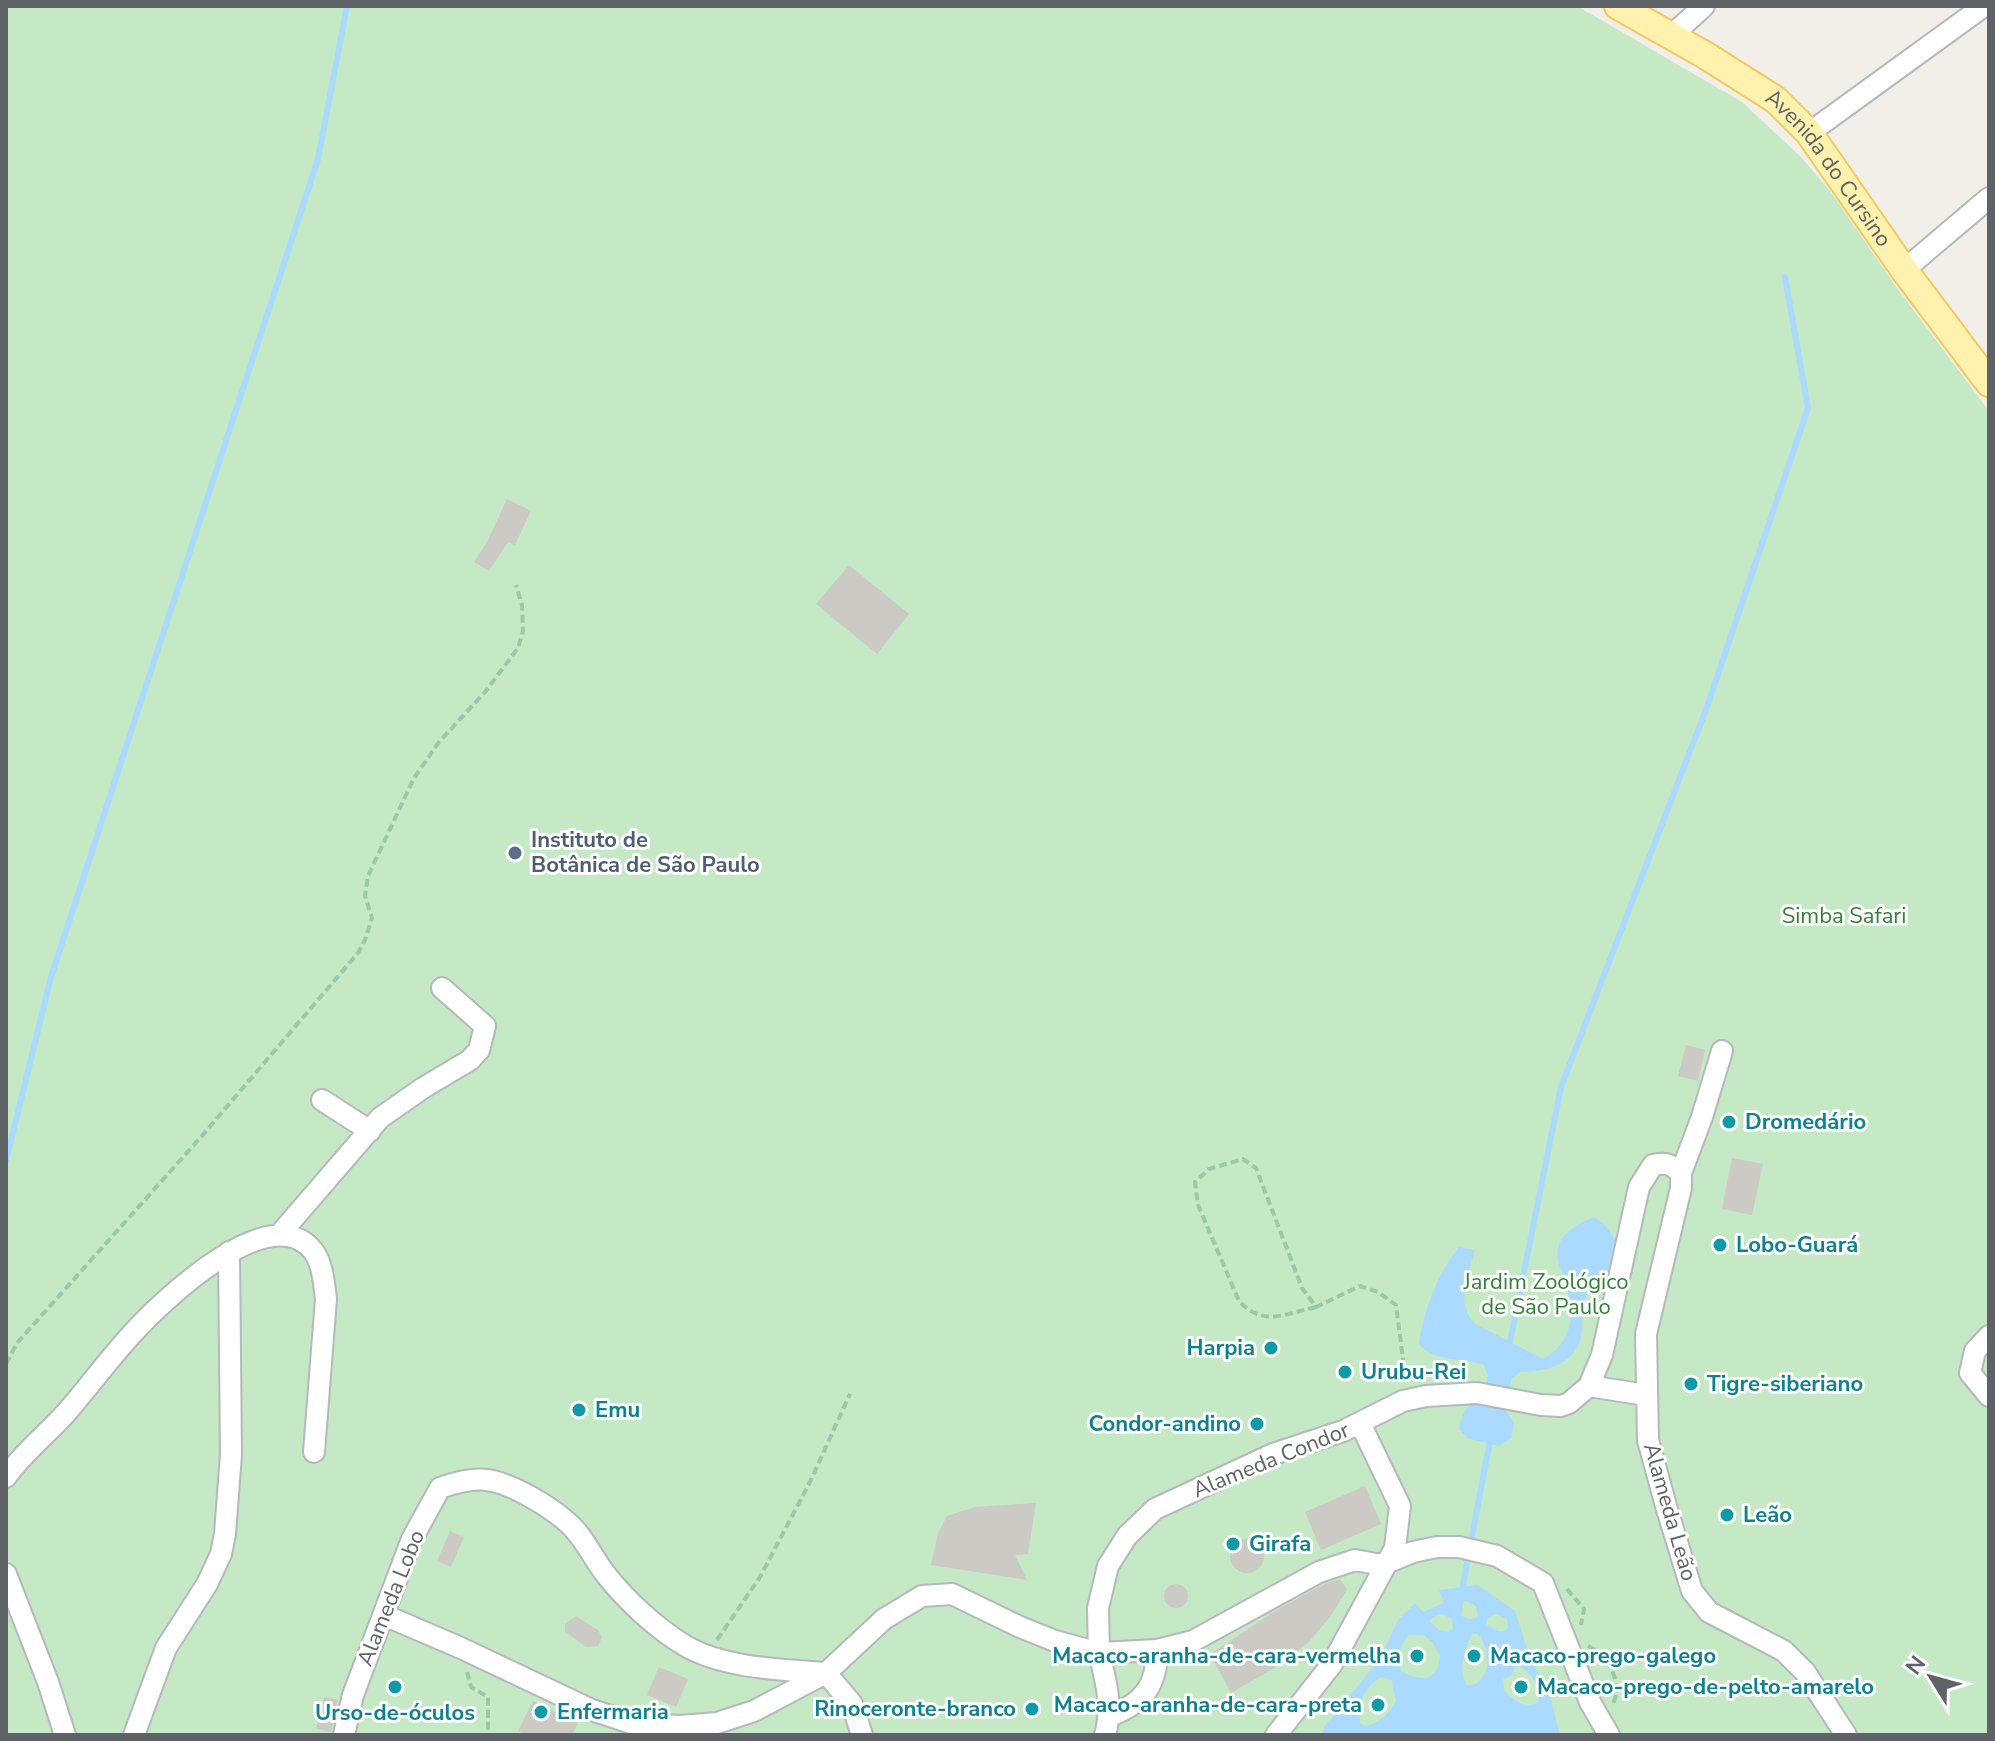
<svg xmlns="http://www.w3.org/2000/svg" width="1995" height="1741" font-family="'Nunito Sans',sans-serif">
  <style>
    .green { fill: #c5e8c5 }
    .water { fill: #aadaff; fill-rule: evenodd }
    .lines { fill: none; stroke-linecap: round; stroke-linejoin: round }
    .stream { stroke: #aadaff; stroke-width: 6 }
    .building { fill: #cccac5 }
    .minor-casing { stroke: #b5b8bc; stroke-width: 24 }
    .major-casing { stroke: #f2c960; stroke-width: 30 }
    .path { stroke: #9cc7a9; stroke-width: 4; stroke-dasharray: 8 4; stroke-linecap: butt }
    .minor { stroke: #fff; stroke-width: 20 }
    .major { stroke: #fff2af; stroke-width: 26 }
    .service-dot { fill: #5c6f8a; stroke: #fff; stroke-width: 3 }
    .culture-dot { fill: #0f9aa8; stroke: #fff; stroke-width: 3 }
    .labels { text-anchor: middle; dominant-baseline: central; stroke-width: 6; stroke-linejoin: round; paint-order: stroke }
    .street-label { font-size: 22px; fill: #5f6368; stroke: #fff }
    .service-label { font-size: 22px; font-weight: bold; fill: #4e5e75; stroke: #fff; text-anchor: start }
    .park-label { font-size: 22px; fill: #348238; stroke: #fff }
    .culture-label { font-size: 22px; font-weight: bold; fill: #0d838f; stroke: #fff; text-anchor: start }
  </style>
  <rect width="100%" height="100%" fill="#f1efe8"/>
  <path class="green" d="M6 6H1577L1742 102 1801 157 1830 191 1897 288 1989 411V1735H6Z"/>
  <path class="water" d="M1594 1217 1604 1224 1615 1239C1614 1250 1613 1266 1607 1276 1603 1283 1592 1286 1588 1293 1581 1304 1583 1319 1582 1331 1579 1363 1548 1372 1520 1372L1512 1379 1504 1408 1514 1423 1511 1438 1499 1446 1467 1438 1459 1429C1462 1416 1466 1401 1482 1402L1488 1376 1484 1365C1462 1357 1434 1363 1419 1344 1424 1310 1437 1274 1459 1247L1475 1250C1469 1273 1455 1304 1474 1323L1543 1359C1573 1342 1575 1315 1566 1284 1564 1276 1559 1268 1558 1260 1554 1236 1575 1225 1594 1217Z
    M1478 1585 1515 1611 1531 1661 1548 1689 1560 1735H1323L1324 1727 1380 1659 1398 1620 1415 1603 1423 1612 1444 1603 1439 1590ZM1466 1601 1476 1606 1478 1616C1470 1623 1463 1616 1455 1612L1457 1605ZM1442 1614 1452 1619 1453 1628 1449 1632 1439 1630 1430 1622 1433 1617ZM1497 1614 1507 1619 1508 1628C1501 1635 1493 1629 1486 1624L1488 1617ZM1472 1634H1478C1491 1649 1493 1682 1468 1686 1457 1672 1465 1649 1472 1634ZM1409 1635H1424L1432 1642 1440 1656C1439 1682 1419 1682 1401 1671 1399 1657 1399 1646 1409 1635ZM1519 1666C1533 1674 1541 1688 1538 1703 1523 1708 1514 1701 1504 1690L1503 1679 1511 1676 1515 1667ZM1381 1677 1392 1680 1396 1701C1389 1714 1381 1722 1366 1726L1360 1723C1357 1704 1364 1687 1381 1677Z"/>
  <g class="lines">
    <path class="stream" d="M6 1161 51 977 318 159 347 6
      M1509 1347 1561 1087 1707 707 1808 408 1785 277
      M1472 1536 1491 1436
      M1457 1622 1467 1562"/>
  </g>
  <path class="building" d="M507 499 531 511 515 545 508 542 489 571 474 562 487 542Z
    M849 565 909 614 877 654 816 604Z
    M1686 1045 1705 1050 1698 1081 1678 1076Z
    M1732 1158 1763 1164 1752 1215 1722 1209Z
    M1365 1486 1381 1524 1321 1550 1305 1512Z
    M1036 1503 1028 1554 1015 1555 1027 1580 931 1565 938 1533 947 1516 975 1507Z
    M450 1531 464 1537 451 1567 437 1561Z
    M1230 1556a17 17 0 1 1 34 0a17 17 0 1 1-34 0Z
    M1340 1579 1347 1590 1330 1617 1308 1643 1274 1668 1231 1693 1210 1654 1277 1610 1324 1584Z
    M1164 1596a12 12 0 1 1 24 0a12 12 0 1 1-24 0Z
    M576 1616 598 1630 602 1637 598 1646 586 1647 565 1631V1624Z
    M659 1667 688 1679 676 1707 647 1695Z
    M324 1697 338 1700 331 1732 316 1729Z
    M533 1701 578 1723 572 1735H526L518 1731Z"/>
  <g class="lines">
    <g class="minor-casing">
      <path id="minor" d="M1671 36 1704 6
        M1809 133 1984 6
        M1904 270 1989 198
        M322 1100 370 1131
        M1681 1173 1702 1117 1722 1051
        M280 1234 380 1118 423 1088 470 1060 479 1050 485 1026 442 988
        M1989 1336 1975 1351 1970 1373 1989 1396
        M1589 1386 1646 1395
        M6 1477C22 1454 46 1435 65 1414 88 1388 108 1360 132 1334 162 1301 272 1195 314 1252 323 1265 324 1284 326 1299L314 1452
        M6 1574 48 1682 65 1735
        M384 1615 461 1648 592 1710 631 1723 680 1726 717 1723 754 1711 826 1673
        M1110 1716C1144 1703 1157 1685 1157 1650
        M134 1735 166 1648 207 1584 221 1554 225 1534 231 1454 229 1252
        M344 1735 353 1695 412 1539 440 1488C454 1483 471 1478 487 1480 511 1483 549 1506 567 1522 584 1536 593 1559 607 1576 627 1601 656 1628 684 1645 722 1668 782 1670 826 1673
        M862 1735 852 1704 826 1673 884 1619 922 1596 952 1594 1020 1627 1055 1641 1099 1653C1106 1681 1113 1707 1105 1735
        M1276 1735 1332 1664 1395 1548 1400 1506 1360 1423
        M1609 1735 1590 1702 1543 1583 1497 1556 1459 1547H1437L1413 1552 1389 1562 1376 1564 1355 1560 1319 1572 1193 1641 1157 1650 1099 1653 1098 1608 1108 1566 1127 1536 1155 1509 1273 1454 1343 1431 1403 1401 1426 1396 1477 1393 1541 1405 1561 1406 1569 1403 1589 1386 1602 1355 1639 1187 1653 1165C1665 1162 1671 1164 1681 1173V1188L1646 1334 1648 1440 1666 1506 1692 1591 1709 1612 1784 1651 1805 1672 1846 1735"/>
    </g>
    <g class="major-casing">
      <g id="major">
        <path id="s1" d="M1618 6 1705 55 1776 100 1809 133 1904 270 1989 383"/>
      </g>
    </g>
    <path class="path" d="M1316 1307C1285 1314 1263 1327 1239 1301L1198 1205 1195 1182 1209 1169 1243 1159 1256 1168 1302 1288 1316 1307 1360 1286 1378 1292 1396 1305 1406 1382
      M6 1364 17 1343 201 1137 358 953 365 940 372 918 365 896 368 876 414 778 439 742 485 692 518 648 523 631 522 605 516 585
      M1567 1589 1584 1609 1581 1625
      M717 1640 760 1577 810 1482 850 1394
      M1588 1646C1608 1655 1623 1682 1613 1704
      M467 1672 471 1687 488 1697V1735"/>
    <use href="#minor" class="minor"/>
    <use href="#major" class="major"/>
  </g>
  <circle class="service-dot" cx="515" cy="853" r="8"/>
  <g class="culture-dot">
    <circle cx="1729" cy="1122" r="8"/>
    <circle cx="1720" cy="1245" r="8"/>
    <circle cx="1271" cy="1348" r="8"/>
    <circle cx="1345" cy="1372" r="8"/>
    <circle cx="1691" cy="1384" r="8"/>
    <circle cx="579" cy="1410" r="8"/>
    <circle cx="1257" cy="1424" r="8"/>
    <circle cx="1727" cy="1515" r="8"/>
    <circle cx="1233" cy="1544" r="8"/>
    <circle cx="1417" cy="1656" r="8"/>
    <circle cx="1474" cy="1656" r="8"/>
    <circle cx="395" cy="1687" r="8"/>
    <circle cx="1521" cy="1687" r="8"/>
    <circle cx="1378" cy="1705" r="8"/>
    <circle cx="1032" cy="1709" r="8"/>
    <circle cx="541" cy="1712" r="8"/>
  </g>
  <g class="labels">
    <g class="street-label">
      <text stroke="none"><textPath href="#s1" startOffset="270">Avenida do Cursino</textPath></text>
      <text transform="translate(1271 1460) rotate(-22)">Alameda Condor</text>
      <text transform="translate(1670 1512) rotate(74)">Alameda Leão</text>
      <text transform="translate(391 1598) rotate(-68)">Alameda Lobo</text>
    </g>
    <g class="service-label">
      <text x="531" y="840">Instituto de<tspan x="531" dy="25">Botânica de São Paulo</tspan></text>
    </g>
    <g class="park-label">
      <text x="1844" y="916">Simba Safari</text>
      <text x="1546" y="1282">Jardim Zoológico<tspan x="1546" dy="25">de São Paulo</tspan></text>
    </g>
    <g class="culture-label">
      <text x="1745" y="1122">Dromedário</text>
      <text x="1736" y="1245">Lobo-Guará</text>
      <text x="1255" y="1348" text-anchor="end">Harpia</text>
      <text x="1361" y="1372">Urubu-Rei</text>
      <text x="1707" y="1384">Tigre-siberiano</text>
      <text x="595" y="1410">Emu</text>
      <text x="1241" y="1424" text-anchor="end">Condor-andino</text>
      <text x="1743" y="1515">Leão</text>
      <text x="1249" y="1544">Girafa</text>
      <text x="1401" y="1656" text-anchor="end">Macaco-aranha-de-cara-vermelha</text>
      <text x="1490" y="1656">Macaco-prego-galego</text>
      <text x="1537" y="1687">Macaco-prego-de-pelto-amarelo</text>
      <text x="1362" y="1705" text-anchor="end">Macaco-aranha-de-cara-preta</text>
      <text x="1016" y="1709" text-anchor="end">Rinoceronte-branco</text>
      <text x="557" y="1712">Enfermaria</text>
      <text x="395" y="1713" text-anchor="middle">Urso-de-óculos</text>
    </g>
  </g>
  <rect width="1995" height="1741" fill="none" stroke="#5f6368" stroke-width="16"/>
  <g transform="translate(1931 1677) rotate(307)" stroke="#ffffff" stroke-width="6" paint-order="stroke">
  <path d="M0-6L14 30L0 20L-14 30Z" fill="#5f6368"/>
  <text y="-12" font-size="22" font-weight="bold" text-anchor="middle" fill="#5f6368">N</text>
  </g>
</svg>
